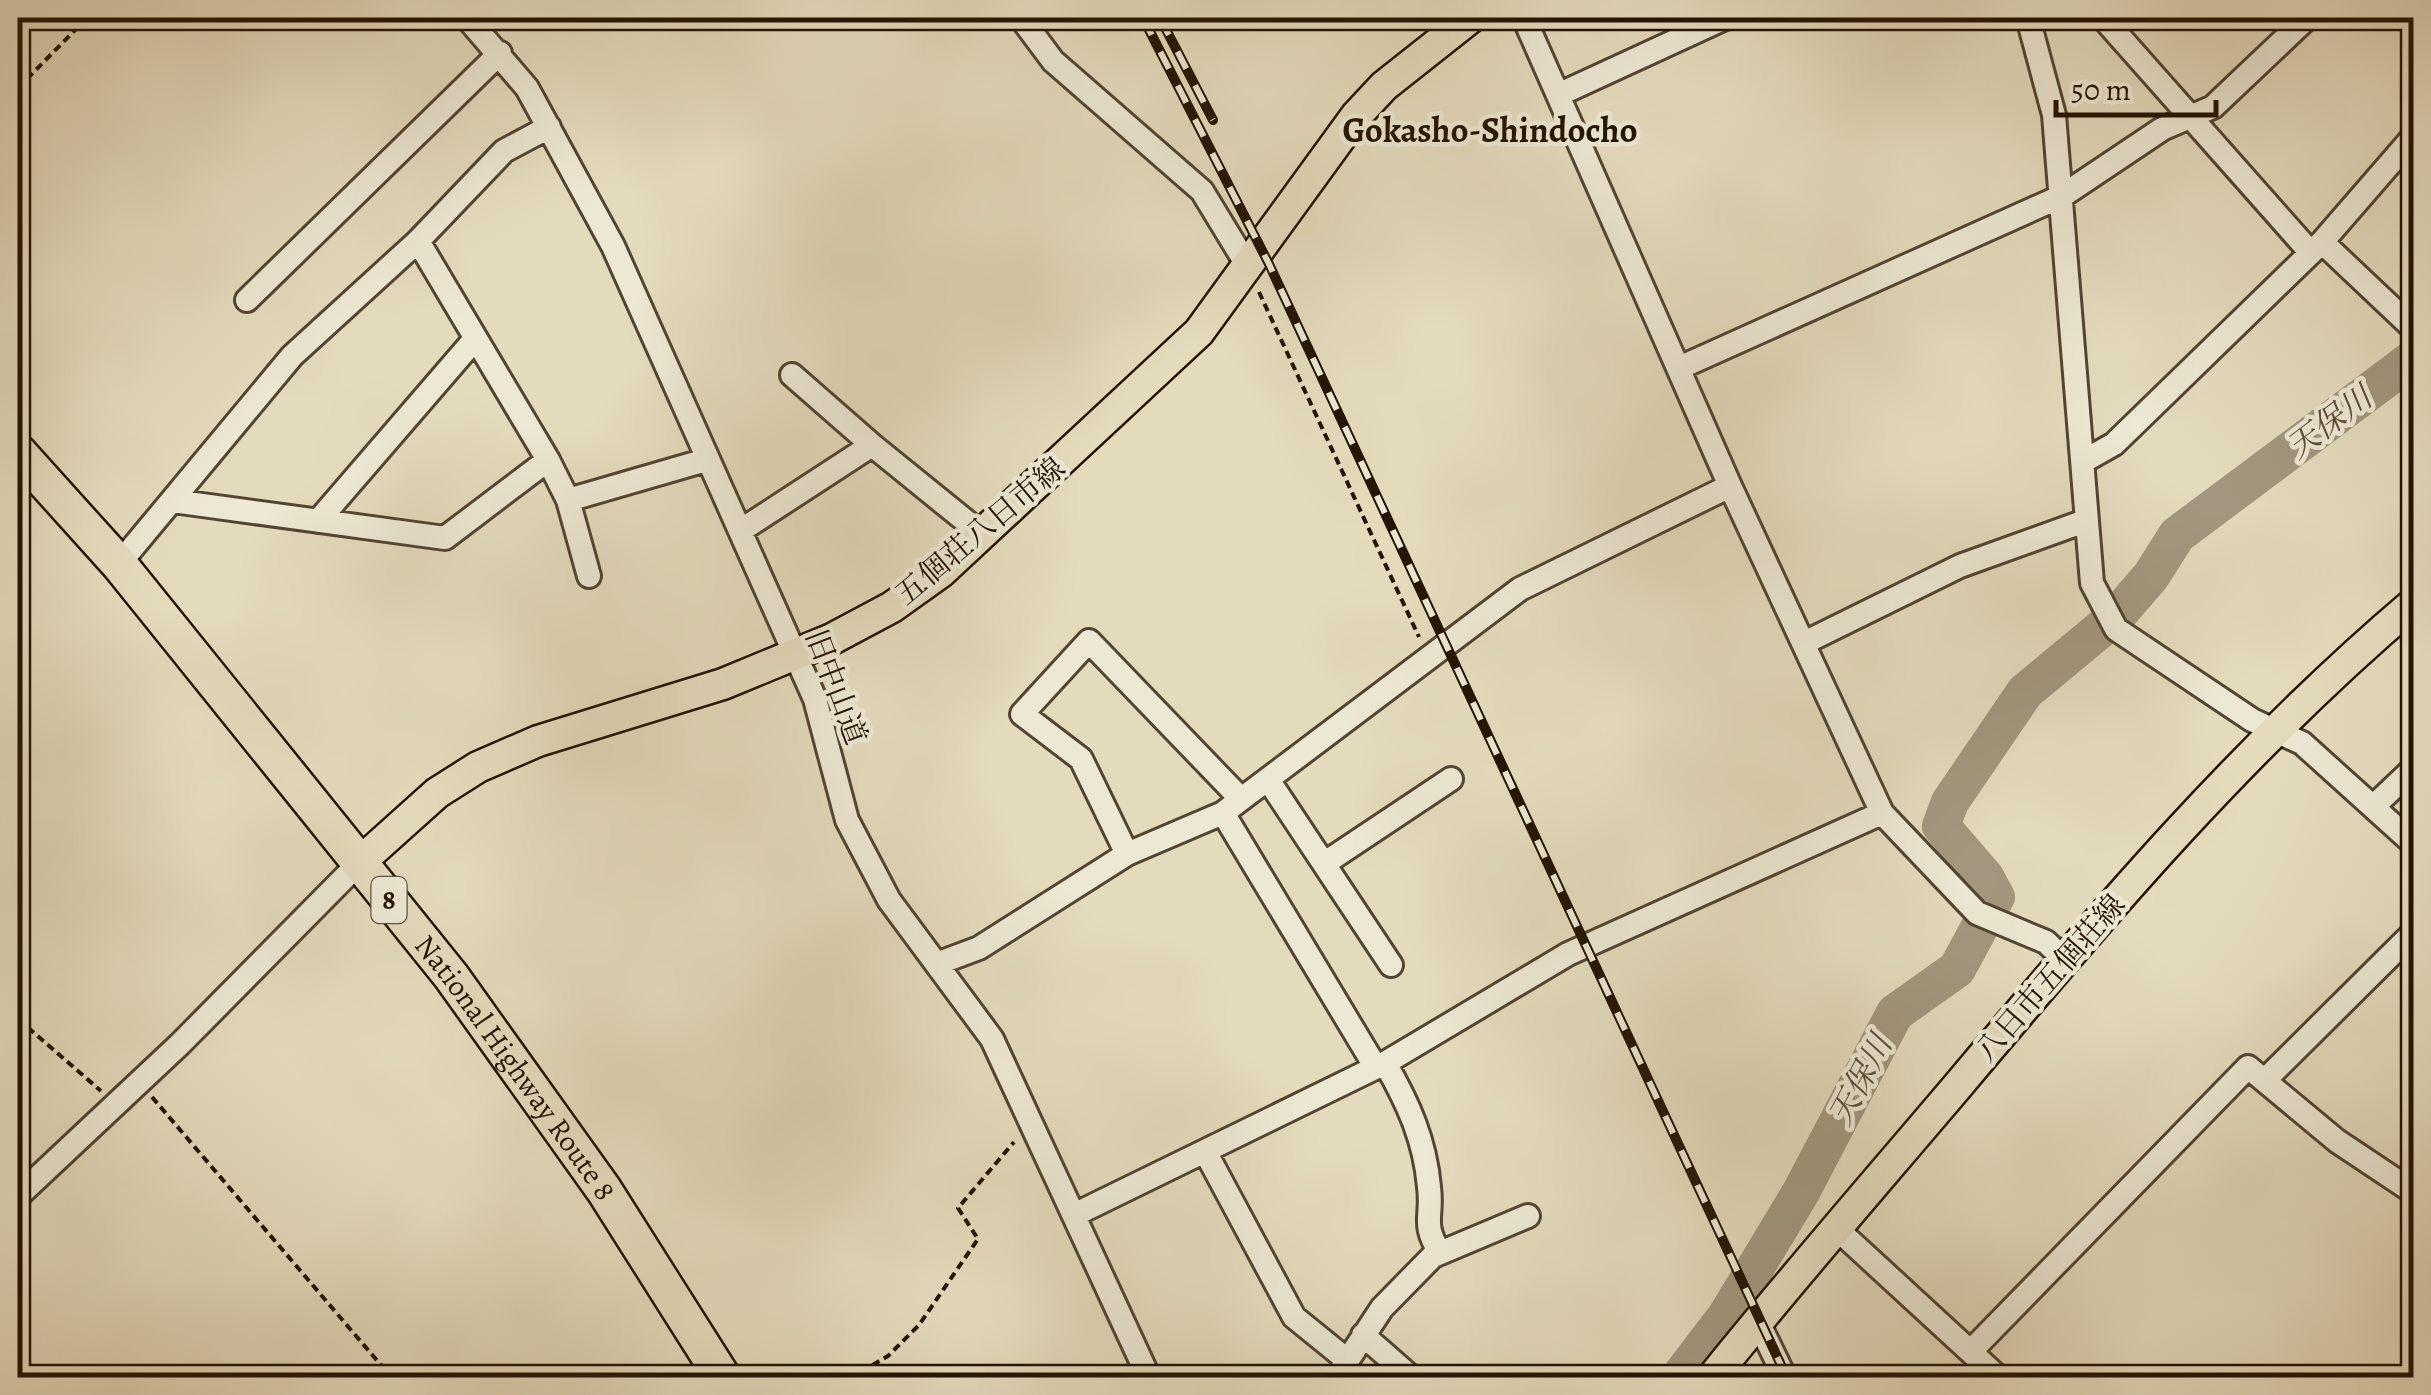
<svg xmlns="http://www.w3.org/2000/svg" width="2431" height="1395" font-family="Alegreya,'Noto Serif JP',serif">
  <style>
    .lines { fill: none; stroke-linecap: round; stroke-linejoin: round }
    .river { stroke: #a2977e; stroke-width: 38 }
    .minor-casing { stroke: #524532; stroke-width: 28 }
    .major-casing { stroke: #221304; stroke-width: 35 }
    .highway-casing { stroke: #221304; stroke-width: 40 }
    .path { stroke: #221304; stroke-width: 4; stroke-dasharray: 8 5; stroke-linecap: butt }
    .minor { stroke: #ede8d4; stroke-width: 22 }
    .major { stroke: #e4dbbd; stroke-width: 30 }
    .highway { stroke: #e4dbbd; stroke-width: 35 }
    .rail-casing { stroke: #221304; stroke-width: 10 }
    .rail { stroke: #ede8d4; stroke-width: 6; stroke-dasharray: 19; stroke-linecap: butt }
    .labels { text-anchor: middle; dominant-baseline: central; stroke-width: 9; stroke-linejoin: round; paint-order: stroke }
    .shield { fill: #ede8d4; stroke: #5f5342; stroke-width: 2.5 }
    .shield-label { font-size: 28px; font-weight: bold; fill: #221304 }
    .street-label { font-size: 30px; fill: #221304; stroke: #ede8d4 }
    .water-label { font-size: 32px; font-style: italic; fill: #5c4e3b; stroke: #ede8d4 }
    .quarter-label { font-size: 35px; font-weight: bold; fill: #221304; stroke: #ede8d4 }
  </style>
  <rect width="100%" height="100%" fill="#e4dbbd"/>
  <filter id="stains"><feTurbulence type="fractalNoise" baseFrequency=".002" numOctaves="4"/><feColorMatrix values="0 0 0 0 .2 0 0 0 0 .09 0 0 0 0 .02 0 0 0 .5 -.17"/></filter>
  <radialGradient id="worn" r=".72"><stop offset=".6" stop-color="#630" stop-opacity="0"/><stop offset="1" stop-color="#630" stop-opacity=".3"/></radialGradient>
  <g class="lines">
    <path class="river" d="M2120 612 2151 576 2177 535 2414 358
      M1679 1378 1727 1315 1801 1192 1895 1013 1957 969 1996 897 1985 877 1941 826 1950 802 2025 692 2108 623"/>
    <g class="minor-casing">
      <path id="minor" d="M467 18 527 88 613 246 815 699 847 820 889 900 992 1039 1149 1378
        M1021 18 1053 61 1202 191 1247 265
        M1524 18 1730 486 1882 813 1977 913 2046 942 2064 959
        M2028 18 2054 115 2092 583 2116 629 2252 720 2302 743 2414 844
        M2103 18 2311 253
        M1560 94 1725 18
        M2322 242 2414 329
        M247 300 500 53
        M1679 368 2062 196 2162 129 2213 107 2307 18
        M872 445 983 535
        M548 460 568 500 589 576
        M2084 461 2114 444 2322 242 2414 136
        M568 500 706 460
        M173 501 445 538 548 460 418 241
        M318 521 475 339
        M740 531 872 445 792 375
        M119 564 292 356 418 241 504 151 549 127
        M1806 642 1960 566 2085 521
        M1269 781 1391 965
        M2375 805 2414 768
        M1223 813 1375 1066
        M1127 854 1081 759 1022 714 1089 641 1241 799
        M1325 863 1451 779
        M939 963 979 948 1127 854 1223 813 1520 589 1730 486
        M1385 1063C1408 1103 1425 1140 1429 1187 1433 1218 1421 1222 1440 1253
        M2267 1078 2414 932
        M1206 1153 1294 1317 1347 1360
        M18 1196 180 1044 359 863
        M1074 1215 1385 1063 1568 954 1882 813
        M1837 1229 1999 1378
        M1758 1322 1785 1378
        M1363 1335 1412 1378
        M1971 1351 2248 1067 2337 1141 2409 1189
        M1336 1378 1382 1308 1433 1256 1528 1216"/>
    </g>
    <g class="major-casing">
      <path id="major" d="M359 863 437 793 478 767 538 741 723 684 832 639 892 607 941 572 1199 332 1356 116 1384 86 1470 18
        M1712 1378C1793 1277 1878 1180 1961 1082 2102 914 2245 746 2414 603"/>
    </g>
    <g class="highway-casing">
      <g id="highway">
        <path id="s1" d="M18 452 119 564 451 976 604 1190 723 1378"/>
      </g>
    </g>
    <path class="path" d="M18 88 87 18
      M1259 292 1419 637
      M18 1019 101 1091
      M152 1097 392 1378
      M850 1378 888 1356 919 1325 978 1239 958 1208 1014 1142"/>
    <use href="#minor" class="minor"/>
    <use href="#major" class="major"/>
    <use href="#highway" class="highway"/>
    <g class="rail-casing">
      <path id="rail" d="M1143 18 1269 264 1787 1378
        M1160 18 1213 120"/>
    </g>
    <use href="#rail" class="rail"/>
  </g>
  <g class="labels">
    <rect class="shield" x="371.5" y="877" width="35" height="46" rx="8"/>
    <g class="shield-label">
      <text x="389" y="900">8</text>
    </g>
    <g class="street-label">
      <text transform="translate(980 531) rotate(-40)">五個荘八日市線</text>
      <text transform="translate(836 687) rotate(69)">旧中山道</text>
      <text transform="translate(2050 978) rotate(-49)">八日市五個荘線</text>
      <text stroke="none"><textPath href="#s1" startOffset="792">National Highway Route 8</textPath></text>
    </g>
    <g class="water-label">
      <text transform="translate(2329 422) rotate(-37)">天保川</text>
      <text transform="translate(1860 1080) rotate(-62)">天保川</text>
    </g>
    <g class="quarter-label">
      <text x="1490" y="130">Gokasho-Shindocho</text>
    </g>
  </g>
  <rect width="2431" height="1395" fill="none" stroke="#e4dbbd" stroke-width="60"/>
  <rect x="20" y="20" width="2391" height="1355" fill="none" stroke="#221304" stroke-width="5"/>
  <rect x="30" y="30" width="2371" height="1335" fill="none" stroke="#221304" stroke-width="2.5"/>
  <path d="M2056 100v15h160v-15" fill="none" stroke="#221304" stroke-width="5"/>
  <text x="2071" y="100" font-size="30" fill="#221304" stroke="#ede8d4" stroke-width="8" paint-order="stroke">50 m</text>
  <rect width="100%" height="100%" filter="url(#stains)"/>
  <rect width="100%" height="100%" fill="url(#worn)"/>
</svg>
